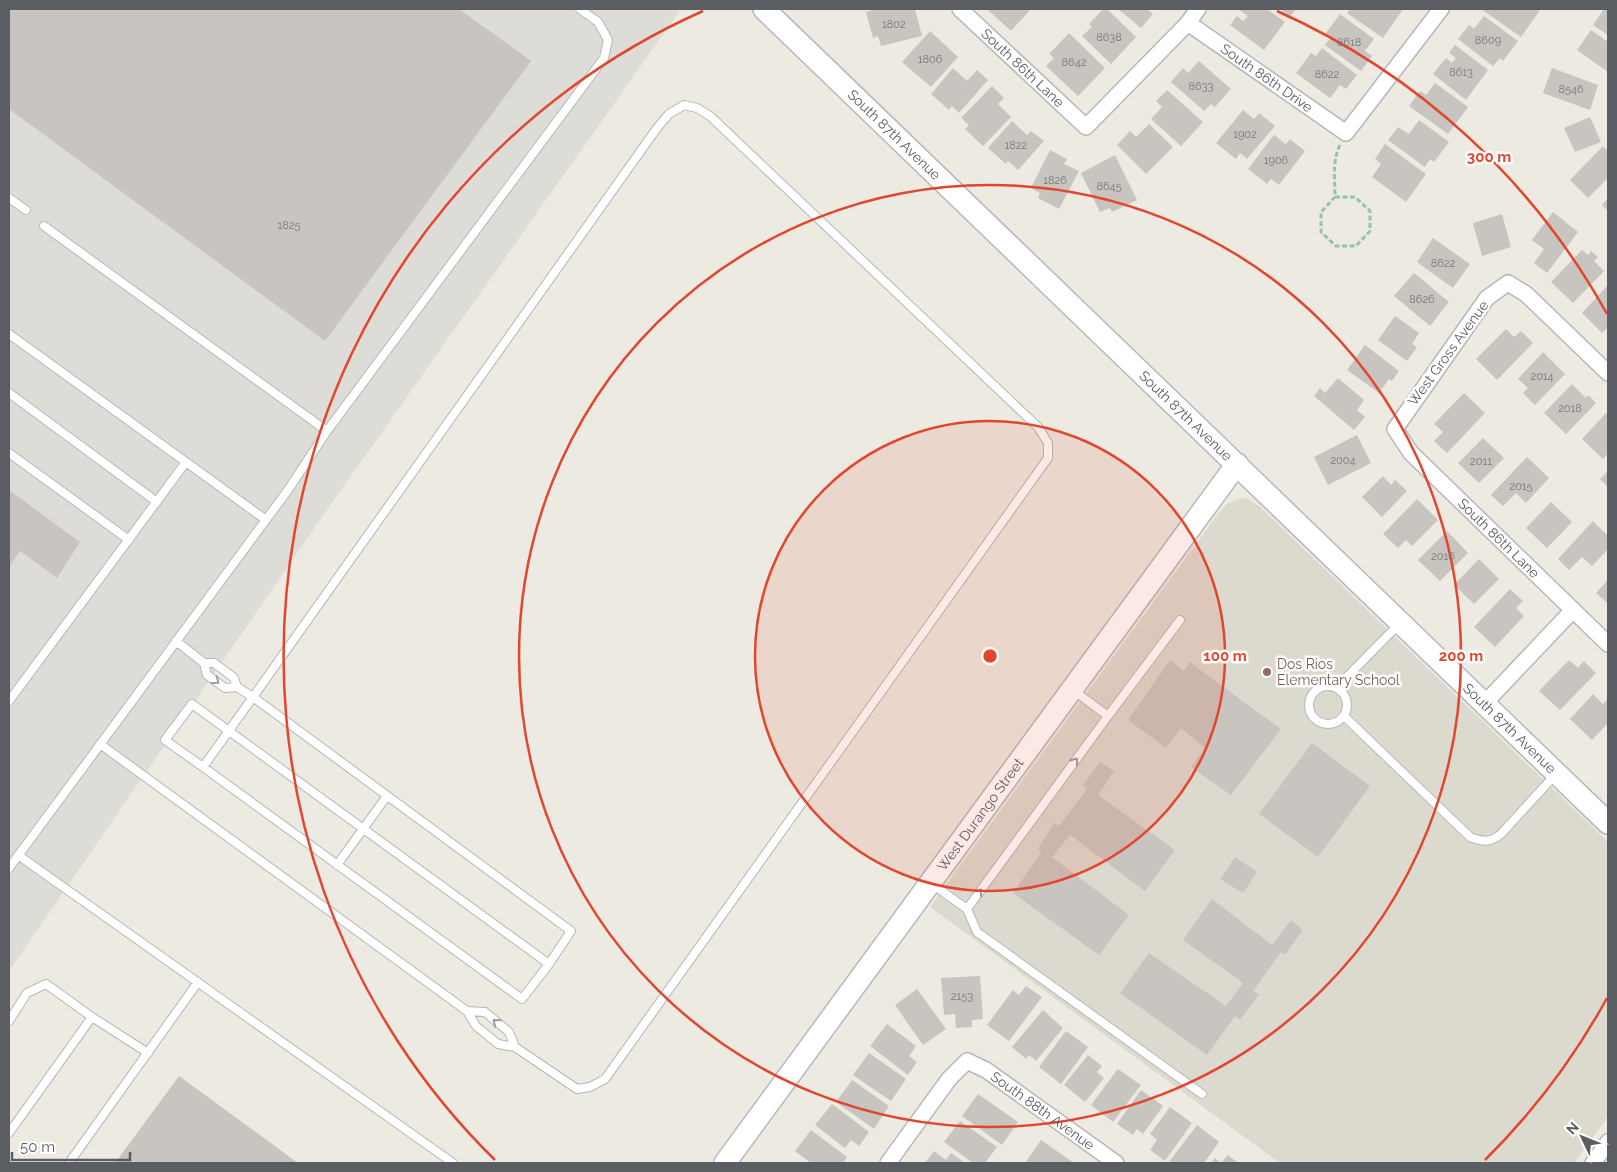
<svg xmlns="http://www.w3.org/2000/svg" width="1617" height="1172" font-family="Raleway,sans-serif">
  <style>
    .industrial { fill: #dedcd6 }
    .education { fill: #dcd9cf }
    .building { fill: #c8c4bf }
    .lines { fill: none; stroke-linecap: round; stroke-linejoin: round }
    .lane-casing { stroke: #b4b7bc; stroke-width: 10 }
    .street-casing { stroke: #b4b7bc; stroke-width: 18 }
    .secondary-casing { stroke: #b5b8be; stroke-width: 24 }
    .path { stroke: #98c4a6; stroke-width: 3; stroke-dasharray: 5 2.5; stroke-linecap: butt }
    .lane { stroke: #fff; stroke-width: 8 }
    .street { stroke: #fff; stroke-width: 15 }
    .secondary { stroke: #fff; stroke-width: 21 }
    .oneway { stroke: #9c9ea1 }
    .ring { fill: none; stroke: #e34630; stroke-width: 2.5 }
    .education-dot { fill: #8d6e63; stroke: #fff; stroke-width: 2 }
    .labels { text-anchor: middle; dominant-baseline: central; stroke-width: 5; stroke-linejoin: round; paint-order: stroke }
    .number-label { font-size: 11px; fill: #767779 }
    .street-label { font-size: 14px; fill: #5a5d62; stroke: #fff }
    .education-label { font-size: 14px; fill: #785e54; stroke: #fff; text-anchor: start }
    .centre { fill: #e34630; stroke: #fff; stroke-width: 2.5 }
    .ring-label { font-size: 15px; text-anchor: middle; font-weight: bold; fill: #e34630; stroke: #fff; stroke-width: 5; stroke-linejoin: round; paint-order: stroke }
  </style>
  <rect width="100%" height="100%" fill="#eceae1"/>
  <path class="industrial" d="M9 9H681L322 517 9 971Z"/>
  <path class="education" d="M1241 498 1248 499 1259 506 1608 842V1117L1574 1163H1280L930 907 1221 510 1227 504Z"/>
  <path class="building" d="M9 9H459L531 61 325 341 9 109Z
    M876 9H915L922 36 881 46 878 36 873 38 866 12Z
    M987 9H1031L1011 31Z
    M1103 9H1107L1136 37 1111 64 1082 36 1092 27 1089 24Z
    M1118 9H1147L1153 14 1141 28Z
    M1238 9H1267L1285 22 1264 50 1230 25 1237 16 1243 21 1248 16Z
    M1280 9H1296L1290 17Z
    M1350 9H1403L1383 38 1347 13Z
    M1481 9H1539L1540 10 1521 37Z
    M1604 9H1608V35L1593 25Z
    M1340 14 1374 39 1365 51 1372 56 1361 71 1325 45 1331 37 1326 33Z
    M1484 16 1518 41 1503 61 1500 58 1493 66 1458 39 1469 25 1474 29Z
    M1591 30 1608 42V72L1577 50Z
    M930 31 958 57 931 87 902 62Z
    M1069 33 1105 68 1078 96 1046 66 1054 58 1049 54Z
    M1455 45 1488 70 1466 100 1433 74 1446 58 1452 63 1456 58 1449 53Z
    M1322 48 1357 75 1346 89 1340 85 1330 98 1296 73 1311 53 1316 56Z
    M1199 61 1231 89 1215 107 1211 104 1204 111 1171 82 1183 68 1188 73Z
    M953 68 967 81 977 70 988 80 959 113 952 106 949 110 931 94Z
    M1552 68 1598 85 1590 110 1543 93Z
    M1435 83 1468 107 1448 134 1409 106 1420 91 1426 95Z
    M992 86 1004 98 998 104 1011 117 983 146 965 129 969 125 961 118Z
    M1167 90 1203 122 1181 146 1151 119 1162 107 1156 101Z
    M1243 110 1254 119 1259 113 1275 126 1247 159 1240 153 1236 159 1216 143Z
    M1590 117 1601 142 1575 152 1564 128Z
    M1419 120 1449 142 1434 162 1430 159 1425 167 1388 140 1398 127 1409 134Z
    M1012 121 1027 135 1031 131 1044 141 1018 170 1008 161 1006 164 988 148Z
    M1149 124 1173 147 1146 174 1117 145 1130 131 1136 137Z
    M1274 135 1286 144 1290 139 1305 151 1279 185 1271 179 1267 184 1248 169Z
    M1385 144 1426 174 1406 202 1372 177 1381 164 1375 159Z
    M1603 146 1608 151V178L1588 198 1570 180Z
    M1050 150 1067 159 1064 164 1079 171 1059 209 1038 198 1040 193 1031 188Z
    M1115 155 1137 200 1112 212 1110 208 1100 212 1081 173Z
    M1608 198V211L1602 205Z
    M1553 212 1578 232 1547 273 1534 263 1544 249 1532 240Z
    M1502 214 1511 247 1482 256 1473 223Z
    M1433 238 1470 264 1453 288 1417 262Z
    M1582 250 1588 255 1591 251 1598 257 1594 261 1604 271 1573 303 1551 282Z
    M1414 273 1449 302 1430 326 1394 296Z
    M1608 285V327L1602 333 1582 313Z
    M1395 316 1419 333 1412 344 1417 347 1407 361 1378 340Z
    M1506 329 1514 337 1521 331 1533 343 1497 380 1476 359Z
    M1365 345 1399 371 1392 381 1389 379 1379 393 1347 370Z
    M1543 352 1565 374 1535 405 1523 393 1528 388 1518 379Z
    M1338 378 1364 400 1357 410 1365 417 1354 430 1314 396 1320 388 1325 393Z
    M1572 384 1586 398 1588 395 1596 403 1566 434 1544 413Z
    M1464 393 1485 413 1447 453 1434 441 1443 432 1434 424Z
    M1606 413 1608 415V453L1603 459 1582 439Z
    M1357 435 1371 463 1328 485 1314 457Z
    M1483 438 1504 458 1479 483 1458 463Z
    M1527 457 1549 478 1526 503 1516 493 1503 506 1491 495Z
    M1608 471V487L1600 479Z
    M1383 476 1391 485 1395 480 1407 491 1382 517 1362 497Z
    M9 490 80 542 57 578 20 551 9 567Z
    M1417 499 1438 520 1412 546 1406 540 1398 548 1383 534Z
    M1551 502 1572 522 1547 548 1526 528Z
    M1593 521 1608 536V549L1592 566 1582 557 1569 570 1558 559Z
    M1447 531 1468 553 1440 581 1418 560Z
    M1479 559 1499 579 1474 604 1454 585Z
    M1608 580V604L1596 593Z
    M1510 589 1523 601 1516 608 1524 616 1495 647 1474 627Z
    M1170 660 1184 671 1190 662 1214 680 1281 729 1231 795 1191 767 1205 748 1181 728 1166 748 1128 720Z
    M1569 660 1578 668 1584 661 1596 673 1560 710 1539 691Z
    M1593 694 1603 704 1608 699V723L1592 740 1570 719Z
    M1312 743 1370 786 1318 857 1259 814Z
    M1100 762 1114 771 1098 795 1175 850 1145 891 1070 835 1052 857 1129 915 1099 955 1013 893 1041 853 1038 849 1054 823 1059 826 1087 789 1083 785Z
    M1235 857 1257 872 1243 893 1220 879Z
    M1212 899 1272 945 1291 920 1303 930 1285 955 1281 952 1253 991 1259 994 1240 1020 1235 1016 1207 1055 1120 993 1149 953 1226 1006 1243 983 1183 940Z
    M980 976 983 1019 972 1020V1027L956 1028 955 1014 944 1015 941 978Z
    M1026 986 1042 997 1009 1041 987 1025 1013 990 1019 995Z
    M917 989 946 1029 923 1045 895 1005Z
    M1043 1010 1063 1028 1036 1061 1029 1055 1026 1059 1012 1047Z
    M887 1024 916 1046 909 1056 917 1062 908 1075 870 1046Z
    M1066 1031 1088 1047 1061 1084 1039 1067Z
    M869 1053 906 1079 891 1101 853 1075Z
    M1088 1055 1102 1066 1097 1072 1104 1078 1085 1102 1064 1085Z
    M1118 1069 1141 1085 1113 1122 1091 1105Z
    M179 1076 298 1163H115Z
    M852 1080 889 1106 874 1129 836 1102Z
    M1141 1090 1163 1106 1143 1134 1137 1129 1133 1135 1117 1124Z
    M978 1094 1018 1122 1002 1145 962 1116Z
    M832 1104 869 1132 859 1146 851 1140 845 1148 815 1125Z
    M1170 1107 1192 1123 1165 1161 1150 1150 1157 1140 1150 1134Z
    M960 1121 997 1147 985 1163H973L944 1142Z
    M1197 1125 1219 1142 1204 1163H1168Z
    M811 1130 847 1157 843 1163H811L795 1151Z
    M1041 1140 1074 1163H1025Z
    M934 1151 946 1160 951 1153 965 1163H925Z
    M1228 1155 1238 1163H1211L1215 1158 1221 1163Z"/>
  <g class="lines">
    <g class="lane-casing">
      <path id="lane" d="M9 198 26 210
        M9 334 266 520
        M9 393 157 502
        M327 431 604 58 608 40 598 22 580 9
        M9 453 129 540
        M176 641 204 663H214L225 671 234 678 237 687 253 697 203 767 165 740 192 704 229 731 549 964 522 999 203 767
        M204 663 207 675 225 688 237 687
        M1309 705a19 19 0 1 1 38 0a19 19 0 1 1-38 0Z
        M1336 688 1400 623
        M9 701 186 462
        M1108 716 1180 620
        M1344 716 1470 837C1483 842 1490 843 1501 834L1555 775
        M100 744 467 1011 476 1026 498 1044 515 1047 577 1089 590 1087 605 1079 1048 458V443L1038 427 710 116 697 108 684 105 669 114 657 128 253 697 571 931 549 964
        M18 855 453 1163
        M337 865 387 796
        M9 868 288 490 327 431 44 226
        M932 884 967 909 1108 716 1073 690
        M967 909 977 932 1202 1094
        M467 1011 485 1012 509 1032 515 1047
        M92 1017 148 1053
        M9 1021 27 993 46 984 92 1017 9 1133
        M69 1163 198 982"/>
    </g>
    <g class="street-casing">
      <g id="street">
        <path id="s1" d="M960 9 1086 127 1188 23 1198 9"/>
        <path id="s2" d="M1188 23 1346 133 1441 9"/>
        <path id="s3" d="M1608 373 1526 294 1508 283 1487 298 1395 429 1411 453 1608 644"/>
        <path d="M1484 704 1573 610"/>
        <path id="s4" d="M888 1163 949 1079 967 1061 986 1070 1116 1163"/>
        <path d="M1593 1163 1608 1142"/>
      </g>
    </g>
    <g class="secondary-casing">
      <g id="secondary">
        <path id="s5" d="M764 9 1608 823"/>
        <path id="s6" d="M725 1163 1237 464"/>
      </g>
    </g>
    <path class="path" d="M1335 197H1355L1370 211V231L1356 246H1336L1321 232V212L1335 197C1335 180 1332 161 1340 145"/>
    <use href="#lane" class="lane"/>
    <use href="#street" class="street"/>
    <use href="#secondary" class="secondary"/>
  </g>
  <defs><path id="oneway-chevron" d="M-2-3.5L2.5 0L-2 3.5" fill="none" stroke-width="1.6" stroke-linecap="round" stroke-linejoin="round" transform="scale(1.25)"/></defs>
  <g class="oneway">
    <use href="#oneway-chevron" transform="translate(216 681) rotate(36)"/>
    <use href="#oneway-chevron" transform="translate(1075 761) rotate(-54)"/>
    <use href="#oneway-chevron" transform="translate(979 892) rotate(-54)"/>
    <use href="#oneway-chevron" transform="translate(496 1022) rotate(-141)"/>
  </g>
  <circle cx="990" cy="656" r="235" fill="#e34630" fill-opacity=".12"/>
  <g class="ring">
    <circle cx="990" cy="656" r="235"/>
    <circle cx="990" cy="656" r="471"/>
    <path d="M1607 998A706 706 0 0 1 1485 1160M495 1160A706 706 0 0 1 703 11M1277 11A706 706 0 0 1 1607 314"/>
  </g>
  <circle class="education-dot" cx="1267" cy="672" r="5"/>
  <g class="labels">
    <g class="number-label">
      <text x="894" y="24">1802</text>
      <text x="1109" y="37">8638</text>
      <text x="1488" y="40">8609</text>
      <text x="1349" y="42">8618</text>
      <text x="930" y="59">1806</text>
      <text x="1074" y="62">8642</text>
      <text x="1461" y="72">8613</text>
      <text x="1327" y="74">8622</text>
      <text x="1201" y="86">8633</text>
      <text x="1571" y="89">8546</text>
      <text x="1245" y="134">1902</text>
      <text x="1016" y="145">1822</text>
      <text x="1276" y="160">1906</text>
      <text x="1055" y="180">1826</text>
      <text x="1109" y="186">8645</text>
      <text x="289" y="225">1825</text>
      <text x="1443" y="263">8622</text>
      <text x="1422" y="299">8626</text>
      <text x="1542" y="376">2014</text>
      <text x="1570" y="408">2018</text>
      <text x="1343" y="460">2004</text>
      <text x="1481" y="461">2011</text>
      <text x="1521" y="486">2015</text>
      <text x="1443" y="556">2016</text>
      <text x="962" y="996">2153</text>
    </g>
    <g class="street-label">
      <text stroke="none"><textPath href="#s1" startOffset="86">South 86th Lane</textPath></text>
      <text stroke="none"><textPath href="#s2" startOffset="96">South 86th Drive</textPath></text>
      <text stroke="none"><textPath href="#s5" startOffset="181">South 87th Avenue</textPath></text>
      <text transform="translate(1448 353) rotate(-54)">West Gross Avenue</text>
      <text stroke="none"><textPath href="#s5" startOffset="586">South 87th Avenue</textPath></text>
      <text stroke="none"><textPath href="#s3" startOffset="472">South 86th Lane</textPath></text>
      <text stroke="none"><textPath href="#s5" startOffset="1036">South 87th Avenue</textPath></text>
      <text stroke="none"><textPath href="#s6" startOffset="432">West Durango Street</textPath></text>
      <text stroke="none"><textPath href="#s4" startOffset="220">South 88th Avenue</textPath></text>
    </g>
    <g class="education-label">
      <text x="1277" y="664">Dos Rios<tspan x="1277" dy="16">Elementary School</tspan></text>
    </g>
  </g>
  <circle cx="990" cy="656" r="8" class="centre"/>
  <g class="ring-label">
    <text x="1489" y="162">300 m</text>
    <text x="1225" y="661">100 m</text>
    <text x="1461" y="661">200 m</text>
  </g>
  <rect width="1617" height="1172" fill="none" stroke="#5a5d62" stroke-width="20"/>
  <g transform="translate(1582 1137) rotate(313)" stroke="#ffffff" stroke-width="4" paint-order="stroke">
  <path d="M0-4L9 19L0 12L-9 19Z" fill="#5a5d62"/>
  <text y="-8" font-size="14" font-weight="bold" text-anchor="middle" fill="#5a5d62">N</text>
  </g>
  <path d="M12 1152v8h118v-8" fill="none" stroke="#5a5d62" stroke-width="2.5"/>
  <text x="20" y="1152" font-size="15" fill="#5a5d62" stroke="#ffffff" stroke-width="4" paint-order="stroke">50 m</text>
</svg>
